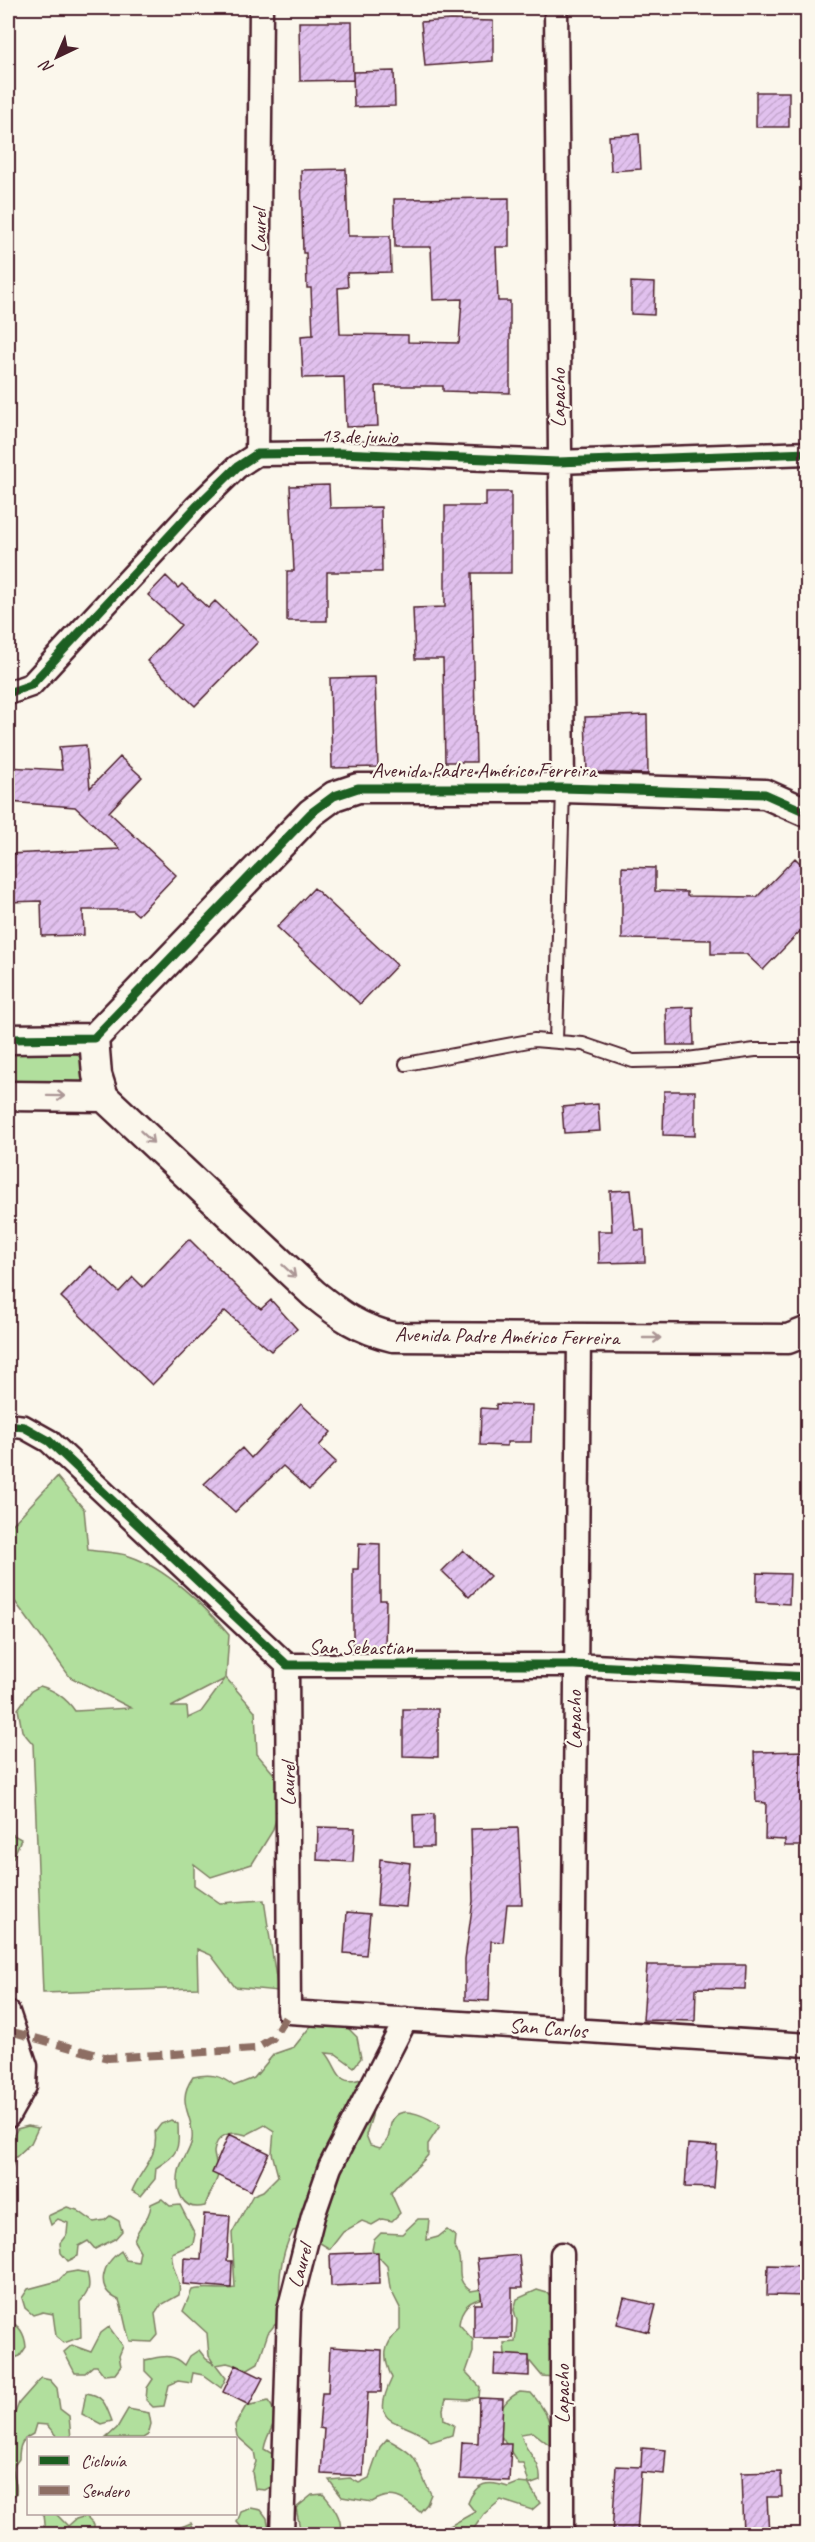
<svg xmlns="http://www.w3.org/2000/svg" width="815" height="2542" font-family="Caveat,sans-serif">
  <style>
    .green { fill: #b1df9d; stroke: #7e7f64; stroke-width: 1.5; fill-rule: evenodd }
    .building { fill: url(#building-hatch); stroke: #4a1f2b; stroke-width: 1.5 }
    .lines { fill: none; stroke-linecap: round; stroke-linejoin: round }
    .service-casing { stroke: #4a1f2b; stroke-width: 16 }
    .minor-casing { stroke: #4a1f2b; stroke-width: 27 }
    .tertiary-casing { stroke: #4a1f2b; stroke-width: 33 }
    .service { stroke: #fbf7ec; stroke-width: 12 }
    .minor { stroke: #fbf7ec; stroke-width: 22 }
    .tertiary { stroke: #fbf7ec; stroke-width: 28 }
    .quiet { stroke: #8d6e63; stroke-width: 8; stroke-dasharray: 15 8; stroke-linecap: butt }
    .cycleway-casing { stroke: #fbf7ec; stroke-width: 13 }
    .cycleway { stroke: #1b5e20; stroke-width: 9 }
    .oneway { stroke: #ab9695 }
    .labels { text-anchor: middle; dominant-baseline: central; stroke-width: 4.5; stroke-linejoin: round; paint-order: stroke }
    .street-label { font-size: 21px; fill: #4a1f2b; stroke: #fbf7ec }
  </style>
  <defs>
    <pattern id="building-hatch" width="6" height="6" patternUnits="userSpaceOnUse" patternTransform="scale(1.5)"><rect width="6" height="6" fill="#e1c1ee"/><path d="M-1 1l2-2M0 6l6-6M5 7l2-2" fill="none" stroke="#c3a5cc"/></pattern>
  </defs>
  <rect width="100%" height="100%" fill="#fbf7ec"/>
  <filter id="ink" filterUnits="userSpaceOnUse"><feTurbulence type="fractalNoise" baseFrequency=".0167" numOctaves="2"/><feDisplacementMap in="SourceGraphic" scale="12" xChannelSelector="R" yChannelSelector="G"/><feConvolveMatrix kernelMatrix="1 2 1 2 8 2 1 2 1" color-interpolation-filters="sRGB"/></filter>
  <g filter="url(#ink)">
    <path class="green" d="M8 1047 73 1048 83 1062V1086L8 1098Z
      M57 1477 84 1509 88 1550C101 1552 117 1552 129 1556 166 1568 205 1606 229 1635L226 1678 255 1711 257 1754 284 1786 273 1830 252 1864 211 1877 194 1864V1885L220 1903 264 1900 278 1991 235 1987 211 1955 197 1949 198 1988 43 1993 33 1744 22 1731 18 1709 31 1691 40 1686C54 1690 67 1699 75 1711L131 1708 70 1677 8 1592V1529ZM225 1679 201 1712 188 1718 187 1707H171Z
      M8 1832 21 1839 13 1858 8 1860Z
      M314 2022H342L357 2037 361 2058 354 2067 336 2054 326 2053C339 2068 336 2087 361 2079L374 2094 372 2116 366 2135 370 2145 380 2148C394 2137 386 2131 393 2119 403 2103 431 2119 440 2126L428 2144V2155C417 2170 401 2177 391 2193L400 2213 392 2221 382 2219 372 2225 362 2221 343 2232 330 2249 320 2243 317 2233 304 2229 293 2231C279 2256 277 2289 282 2316L268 2333 258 2363 248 2369 227 2363 216 2365 226 2378 221 2388 203 2375 193 2373 191 2383 178 2381 169 2385 164 2406 153 2407 146 2400 147 2388 153 2379 145 2371V2360C162 2357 172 2352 185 2365L190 2356 199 2350 206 2359 214 2364 209 2356 207 2333 183 2311 192 2290C206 2286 220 2291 235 2288L232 2233 253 2195 263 2191 278 2176 272 2153 274 2131 265 2125 246 2135C232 2130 216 2134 214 2152 214 2159 219 2168 218 2175 216 2184 208 2196 205 2206 182 2212 175 2191 179 2171 182 2160 190 2151 192 2140 195 2115 174 2104 193 2077 210 2073 220 2075 234 2086L254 2078 274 2054 294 2047Z
      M171 2120 178 2124C179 2151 179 2153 156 2168L155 2179 141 2196 132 2191C140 2170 159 2157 155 2132L161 2124Z
      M28 2126 38 2128 31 2143 15 2158 8 2179V2148L17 2129Z
      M162 2199 170 2206 180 2205 195 2234 193 2244 172 2253C170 2269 182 2279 179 2295L161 2305 155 2314 158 2335 152 2342 130 2341C125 2327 124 2314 119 2300 94 2289 102 2264 121 2251L126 2260 138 2262 140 2251 134 2241C137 2226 150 2221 151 2204Z
      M67 2207 77 2210 94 2222 105 2220 110 2216 119 2221 122 2231 115 2239 95 2249 88 2241 79 2246 78 2256 68 2261 61 2253 60 2243 67 2234 68 2223 58 2219 51 2225 48 2216Z
      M418 2219H429L427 2240 438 2237 447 2230 455 2236 454 2246C467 2265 451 2278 471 2291L482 2289 486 2298C470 2299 461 2308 459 2324L473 2340V2352L466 2372 480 2387 479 2397 468 2400 446 2399 443 2409 444 2420 454 2425 452 2435 431 2442C404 2416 366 2432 392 2378 383 2358 382 2345 400 2330V2308L390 2288 387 2266 372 2250 374 2240 381 2233 402 2234Z
      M77 2271 87 2273C91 2286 89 2292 80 2302L81 2337 64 2343 56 2336 53 2314 43 2312 33 2315 25 2308 22 2298 28 2289 58 2281 66 2273Z
      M537 2290 547 2293 553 2301 549 2315 554 2336 549 2345 554 2355 553 2377 542 2376 527 2358 505 2354 504 2343 515 2342 517 2321 514 2310 517 2299Z
      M8 2321C20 2325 25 2334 26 2347L20 2356 8 2360Z
      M109 2327 123 2346 119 2356 121 2366 115 2374 104 2375 97 2366H93L85 2373H75L64 2352 72 2345 91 2352 101 2333Z
      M41 2378 50 2380 57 2388 60 2409 69 2416 71 2438H58L47 2425 36 2424 33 2434C21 2440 19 2446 19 2459L13 2467C13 2477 18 2485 16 2494L8 2499V2416L15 2413 19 2403Z
      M520 2392 531 2393C546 2410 553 2423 551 2446L533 2432 521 2434C524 2453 542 2459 540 2481L529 2485 540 2503 532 2510 501 2500 484 2514 470 2534H446L448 2527 475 2512 468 2503C476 2482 488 2480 508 2487L518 2483 529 2484 523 2463H518L494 2425C501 2410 504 2399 520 2392Z
      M86 2393C104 2395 106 2406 112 2421L101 2424 82 2414Z
      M268 2401C284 2421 267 2428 264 2449L281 2459 274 2485 265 2490 255 2489 252 2472 256 2462 254 2451 237 2436 235 2425 246 2406Z
      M128 2409 149 2413 151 2424 148 2435 143 2438H106L117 2428Z
      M387 2439C426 2460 412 2461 431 2494L427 2504 420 2512C403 2498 392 2490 372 2502L342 2497 329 2480 350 2478 359 2483 369 2478 380 2447Z
      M323 2494C332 2504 345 2521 339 2534H301L296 2508 312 2495Z
      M251 2508 261 2510 267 2518 270 2534H247L237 2522 241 2512Z
      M43 2514H56L68 2526 76 2519 86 2516 94 2524V2534H45Z
      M191 2523 196 2533 205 2534H177L181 2527Z"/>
    <path class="building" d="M451 20 493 21V61L425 66 421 22Z
      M299 22H352L353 80 300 81Z
      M394 71 395 106 354 107 353 72Z
      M756 92H789V127H756Z
      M639 134 641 169 611 171 609 136Z
      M346 169 348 236H390L391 272 347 273 348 287 338 288 340 334 408 335V342L459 343 462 299 433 300 431 247H395L394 199 509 198V247H496L498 301H510V393L443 391V386H376L378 426 346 427 344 377 303 378 301 336 313 335 311 288H307L306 253H303L301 170Z
      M631 282 655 283 654 315 631 314Z
      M329 485 330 508 381 507 382 572H327V621H287V571H294L290 486Z
      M486 492H511V573H472L476 762H445L443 659H415L413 608 445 607V506H486Z
      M166 576 178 588 182 584 208 608 215 601 258 642 195 706 147 661 181 625 148 595Z
      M375 677 378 767 332 768 330 678Z
      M647 715 648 774 587 772 585 717Z
      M86 745 90 788 120 757 142 777 109 812 176 875 138 915 132 910H83L84 935 42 936 41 901 8 902V854L120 849 75 807 8 802V767L62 770 59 747Z
      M795 858 807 870V924L763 970 746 954H711V940L622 939V867L655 868V891L687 892V896L757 897Z
      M314 888 397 965 360 1004 277 927Z
      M693 1007 694 1045H667L666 1008Z
      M664 1091H695V1136L663 1135Z
      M598 1104 600 1131 564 1133 562 1107Z
      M631 1190 635 1230H644L645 1262 599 1263 598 1231H612L610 1191Z
      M189 1239 253 1303 261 1309 271 1300 297 1329 271 1351 225 1311 152 1385 61 1297 91 1266 119 1292 133 1277 143 1287Z
      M301 1404 331 1432 319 1446 336 1462 309 1490 283 1466 235 1512 204 1484 242 1448 251 1458Z
      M496 1404 532 1405 531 1442H507V1446L480 1445 481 1408 496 1409Z
      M359 1543 380 1544V1600H386L385 1647H353V1569H358Z
      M463 1550 490 1576 469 1597 442 1571Z
      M757 1573 790 1574 789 1604 756 1602Z
      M403 1709H438V1757L403 1756Z
      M807 1751 805 1846H785V1840L765 1839 766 1803 756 1802 754 1752Z
      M434 1814V1847H414L413 1815Z
      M318 1827 355 1828 353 1862 317 1860Z
      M518 1828 522 1904H507L503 1942 491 1941 489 2001 465 2000V1959L473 1901 471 1829Z
      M380 1859 410 1863 406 1907 377 1905Z
      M347 1912 370 1914 366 1955 344 1953Z
      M647 1965H746L745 1989 696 1988 695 2021 643 2020Z
      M229 2134 269 2153 251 2191 212 2173Z
      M688 2144 717 2146 714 2188 685 2187Z
      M204 2214 230 2216 227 2261H232L231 2288 183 2284 184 2258 201 2259Z
      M378 2252 379 2284 331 2286 330 2254Z
      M519 2255 522 2288H512V2338H474V2304H482L477 2259Z
      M768 2265 807 2266V2296L767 2295Z
      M624 2298 656 2305 649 2332 617 2324Z
      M330 2347 382 2350 381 2392H368L363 2476 321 2474 324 2429 319 2428 322 2393H328Z
      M495 2354 529 2356V2376L494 2374Z
      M236 2365 263 2378 249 2405 223 2392Z
      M479 2398 503 2399 501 2444H511L509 2481 460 2479 462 2442 478 2443Z
      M642 2448 666 2450 664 2474 641 2472 637 2535H612L616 2466 641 2467Z
      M781 2472 782 2497H767L769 2535H743L741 2473Z"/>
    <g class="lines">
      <g class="service-casing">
        <path id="service" d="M556 1041 563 788
          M406 1064 534 1040 583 1044 633 1061 680 1060 755 1050H808"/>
      </g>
      <g class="minor-casing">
        <path id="minor" d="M556 8 563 788
          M257 454 261 8
          M8 693 31 685 196 507 237 467 257 454 340 453 558 462 808 453
          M8 1425 24 1427 49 1441 287 1665H574L808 1677
          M287 1665 289 2012 808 2045
          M8 2012 26 2066 25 2086 8 2116
          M573 2030 579 1338
          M562 2254V2534
          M282 2534 289 2310 313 2216 330 2167 406 2019"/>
      </g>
      <g class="tertiary-casing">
        <path id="tertiary" d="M94 1038 97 1075 104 1097
          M8 1039 94 1038 311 813 334 796 358 788H563L765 794 808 813
          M8 1096 104 1097 314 1294C340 1315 359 1329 393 1337L788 1339 808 1331"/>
      </g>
      <use href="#service" class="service"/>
      <use href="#minor" class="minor"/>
      <use href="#tertiary" class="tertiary"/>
      <path class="quiet" d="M13 2032 108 2058 255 2049 273 2038 289 2012"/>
      <g class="cycleway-casing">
        <path id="cycleway" d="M8 693 31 685 196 507 237 467 257 454 340 453 558 462 808 453
          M8 1039 94 1038 311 813 334 796 358 788H563L765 794 808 813
          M8 1425 24 1427 49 1441 287 1665H574L808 1677"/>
      </g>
      <use href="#cycleway" class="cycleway"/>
    </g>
    <defs><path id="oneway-shaft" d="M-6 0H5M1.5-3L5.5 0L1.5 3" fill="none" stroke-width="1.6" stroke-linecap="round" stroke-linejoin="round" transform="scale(1.5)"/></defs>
    <g class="oneway">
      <use href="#oneway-shaft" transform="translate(56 1096) rotate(1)"/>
      <use href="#oneway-shaft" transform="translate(147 1137) rotate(43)"/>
      <use href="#oneway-shaft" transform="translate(289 1271) rotate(43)"/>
      <use href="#oneway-shaft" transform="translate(652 1338)"/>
    </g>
  </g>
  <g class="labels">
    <g class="street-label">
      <text transform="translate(259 231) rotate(-89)">Laurel</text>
      <text transform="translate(558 398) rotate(-90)">Lapacho</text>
      <text transform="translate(359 436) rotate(1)">13 de junio</text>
      <text x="484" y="770">Avenida Padre Américo Ferreira</text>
      <text transform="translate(507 1336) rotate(1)">Avenida Padre Américo Ferreira</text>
      <text x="361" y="1647">San Sebastian</text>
      <text transform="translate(574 1720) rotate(-90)">Lapacho</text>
      <text transform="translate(288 1784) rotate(-90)">Laurel</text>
      <text transform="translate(548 2028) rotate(4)">San Carlos</text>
      <text transform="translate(300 2266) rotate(-75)">Laurel</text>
      <text transform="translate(562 2394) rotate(-90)">Lapacho</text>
    </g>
  </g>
  <rect width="815" height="2542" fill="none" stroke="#fbf7ec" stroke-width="30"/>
  <rect x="15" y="15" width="785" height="2512" fill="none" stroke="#4a1f2b" stroke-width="2" filter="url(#ink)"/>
  <rect x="27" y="2437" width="210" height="78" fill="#fbf7ec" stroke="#b4a19f" stroke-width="1.5"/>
  <rect x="39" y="2456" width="30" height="9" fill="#1b5e20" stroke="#b4a19f" stroke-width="1.5"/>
  <text x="81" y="2467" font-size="18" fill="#4a1f2b">Ciclovía</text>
  <rect x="39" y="2486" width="30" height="9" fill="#8d6e63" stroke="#b4a19f" stroke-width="1.5"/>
  <text x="81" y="2497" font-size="18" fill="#4a1f2b">Sendero</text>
  <g transform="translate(57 57) rotate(224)" stroke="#fbf7ec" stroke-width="4.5" paint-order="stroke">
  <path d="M0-4.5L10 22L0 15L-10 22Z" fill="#4a1f2b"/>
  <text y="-9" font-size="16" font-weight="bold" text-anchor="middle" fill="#4a1f2b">N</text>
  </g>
</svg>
